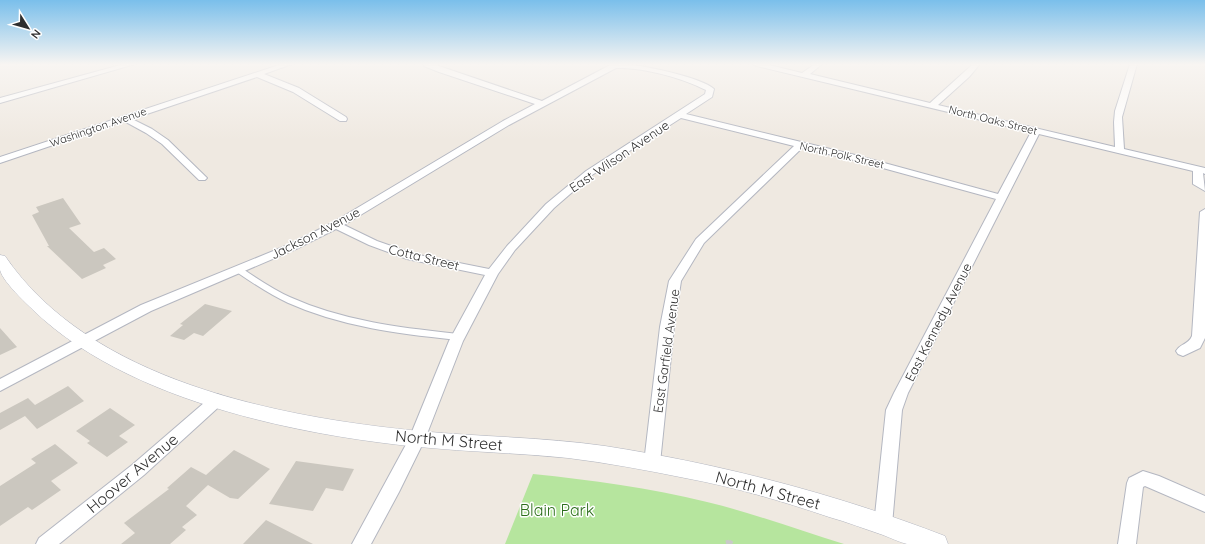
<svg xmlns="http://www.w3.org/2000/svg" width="1205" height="544" font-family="Quicksand,sans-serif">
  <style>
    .green { fill: #b6e59e }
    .building { fill: #cbc7bf }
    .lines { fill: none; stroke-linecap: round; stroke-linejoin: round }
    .service-casing { stroke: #b4b7c1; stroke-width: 8 }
    .minor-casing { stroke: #b4b7c1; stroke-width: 2 }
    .tertiary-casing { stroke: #b4b7c1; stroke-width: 1 }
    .path { stroke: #c9c9c9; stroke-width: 3.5; stroke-dasharray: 4 2.5; stroke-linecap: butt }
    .service { stroke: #fff; stroke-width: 6 }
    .minor { fill: #fff; fill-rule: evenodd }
    .tertiary { fill: #fff; fill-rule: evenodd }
    .labels { text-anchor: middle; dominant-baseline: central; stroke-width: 3; stroke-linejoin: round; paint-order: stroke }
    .far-street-label { font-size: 11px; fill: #2e2e2e; stroke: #fff }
    .street-label { font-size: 13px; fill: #2e2e2e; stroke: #fff }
    .near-street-label { font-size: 16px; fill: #2e2e2e; stroke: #fff }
    .near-park-label { font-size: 16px; fill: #2c6e1b; stroke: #fff }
  </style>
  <rect width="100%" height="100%" fill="#efe9e1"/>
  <path class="green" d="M533 474C591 480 650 488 707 502 753 513 798 530 844 544H505Z"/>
  <path class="building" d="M63 198 81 224 69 228 94 252 104 248 116 259 103 265 106 268 82 279 47 246H49L32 215 39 212 36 207Z
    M205 304 232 311 203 336 194 333 184 340 170 336 183 325 180 324Z
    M0 328 17 347 0 355Z
    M68 386 84 401 37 429 25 416 0 430V413L28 398 35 405Z
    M110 408 135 425 119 436 128 442 107 457 87 443 90 441 76 431Z
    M55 444 78 463 51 481 61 490 32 510 28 507 0 526V486L36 463 31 459Z
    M234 450 270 469 238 499 230 498 208 485 186 506 197 515 182 527 186 530 170 544H121L135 533 124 523 169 489 167 488 191 467 206 475Z
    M296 461 354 469 343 491 326 488 313 511 269 504Z
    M266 520 313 544H243Z"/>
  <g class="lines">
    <g class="service-casing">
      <path id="service" d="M239 270C255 281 271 292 289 300 342 324 401 331 458 337"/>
    </g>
    <g class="minor-casing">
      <path id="minor" d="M124 64H135L0 103V98Z
        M282 64H292L264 74 299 88 346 117 347 119 346 121H340L293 92 257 77 132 119 152 129 168 140 205 176 207 178 205 180H199L162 144 146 133 124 121 0 163V157Z
        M424 64H433L542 101 612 64C629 61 702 77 714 89L712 97 686 114 855 155 998 194 1031 132 757 66 753 64H765L802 73 815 64H822L810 74 930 103 973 64H980L969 77 938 105 1115 147 1114 122 1115 111 1130 64H1137L1122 117 1124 149 1205 168V174L1203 173 1205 191 1193 184V171L1039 134 908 393 902 410 892 525 889 531 883 533 877 531 874 525 886 410 894 393 996 199 850 159 802 148 704 243 681 281 674 327 660 463 658 468 652 470 646 468 644 463 660 327 669 281 696 239 794 146 681 118 592 175 554 208 515 250 498 274 463 341 425 439 399 492 371 544H352L409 439 449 341 485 275 407 259 369 245 336 229 296 249 151 311 0 391V379L141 305 288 245 332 223 503 121 535 104 439 72 424 66ZM616 68C643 67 682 78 706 90L705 94 586 171 546 204 507 246 489 269 414 254 377 241 344 225 509 125Z
        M1205 209V338L1200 348 1183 356 1178 354 1176 351C1181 343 1188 345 1192 336L1200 212Z
        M217 394 222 396 224 400 222 404 144 475 59 544H36L39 538 132 465 212 396Z
        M1143 471 1159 476 1205 496V512L1145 486 1143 487 1136 544H1118L1127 483 1129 478Z"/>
    </g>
    <g class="tertiary-casing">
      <path id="tertiary" d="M0 255 5 256C90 381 278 417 419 431 481 437 543 437 605 446 721 464 836 494 945 536L948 544C935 544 920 544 907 544 899 542 891 538 883 535 865 529 847 522 829 517 782 501 734 487 685 478 646 470 608 463 568 458 519 453 469 452 419 447 298 435 138 402 44 320 33 310 3 283 0 270 0 266 0 259 0 255Z"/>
    </g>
    <path class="path" d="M728 544 727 540 734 544"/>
    <use href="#service" class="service"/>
    <use href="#minor" class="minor"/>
    <use href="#tertiary" class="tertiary"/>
  </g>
  <linearGradient id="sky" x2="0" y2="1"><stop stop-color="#7abfeb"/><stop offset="0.46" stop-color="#f8f5f2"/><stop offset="1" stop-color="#f8f5f2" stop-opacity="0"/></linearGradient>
  <rect width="1205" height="140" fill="url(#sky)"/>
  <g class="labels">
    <g class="far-street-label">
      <text transform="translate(993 120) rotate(14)">North Oaks Street</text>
      <text transform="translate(98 127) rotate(-19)">Washington Avenue</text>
      <text transform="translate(842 155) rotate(13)">North Polk Street</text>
    </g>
    <g class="street-label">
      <text transform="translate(619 156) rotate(-34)">East Wilson Avenue</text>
      <text transform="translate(315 233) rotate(-27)">Jackson Avenue</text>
      <text transform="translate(424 257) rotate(14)">Cotta Street</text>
      <text transform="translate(938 322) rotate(-63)">East Kennedy Avenue</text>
      <text transform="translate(666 351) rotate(-82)">East Garfield Avenue</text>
    </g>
    <g class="near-street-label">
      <text transform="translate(449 440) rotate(5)">North M Street</text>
      <text transform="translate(132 473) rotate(-40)">Hoover Avenue</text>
      <text transform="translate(768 490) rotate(15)">North M Street</text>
    </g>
    <g class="near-park-label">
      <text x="557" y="510">Blain Park</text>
    </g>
  </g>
  <g transform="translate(28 28) rotate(127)" stroke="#ffffff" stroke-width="3" paint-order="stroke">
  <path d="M0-3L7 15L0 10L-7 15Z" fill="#2e2e2e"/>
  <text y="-6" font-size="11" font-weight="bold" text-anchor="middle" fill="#2e2e2e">N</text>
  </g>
</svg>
